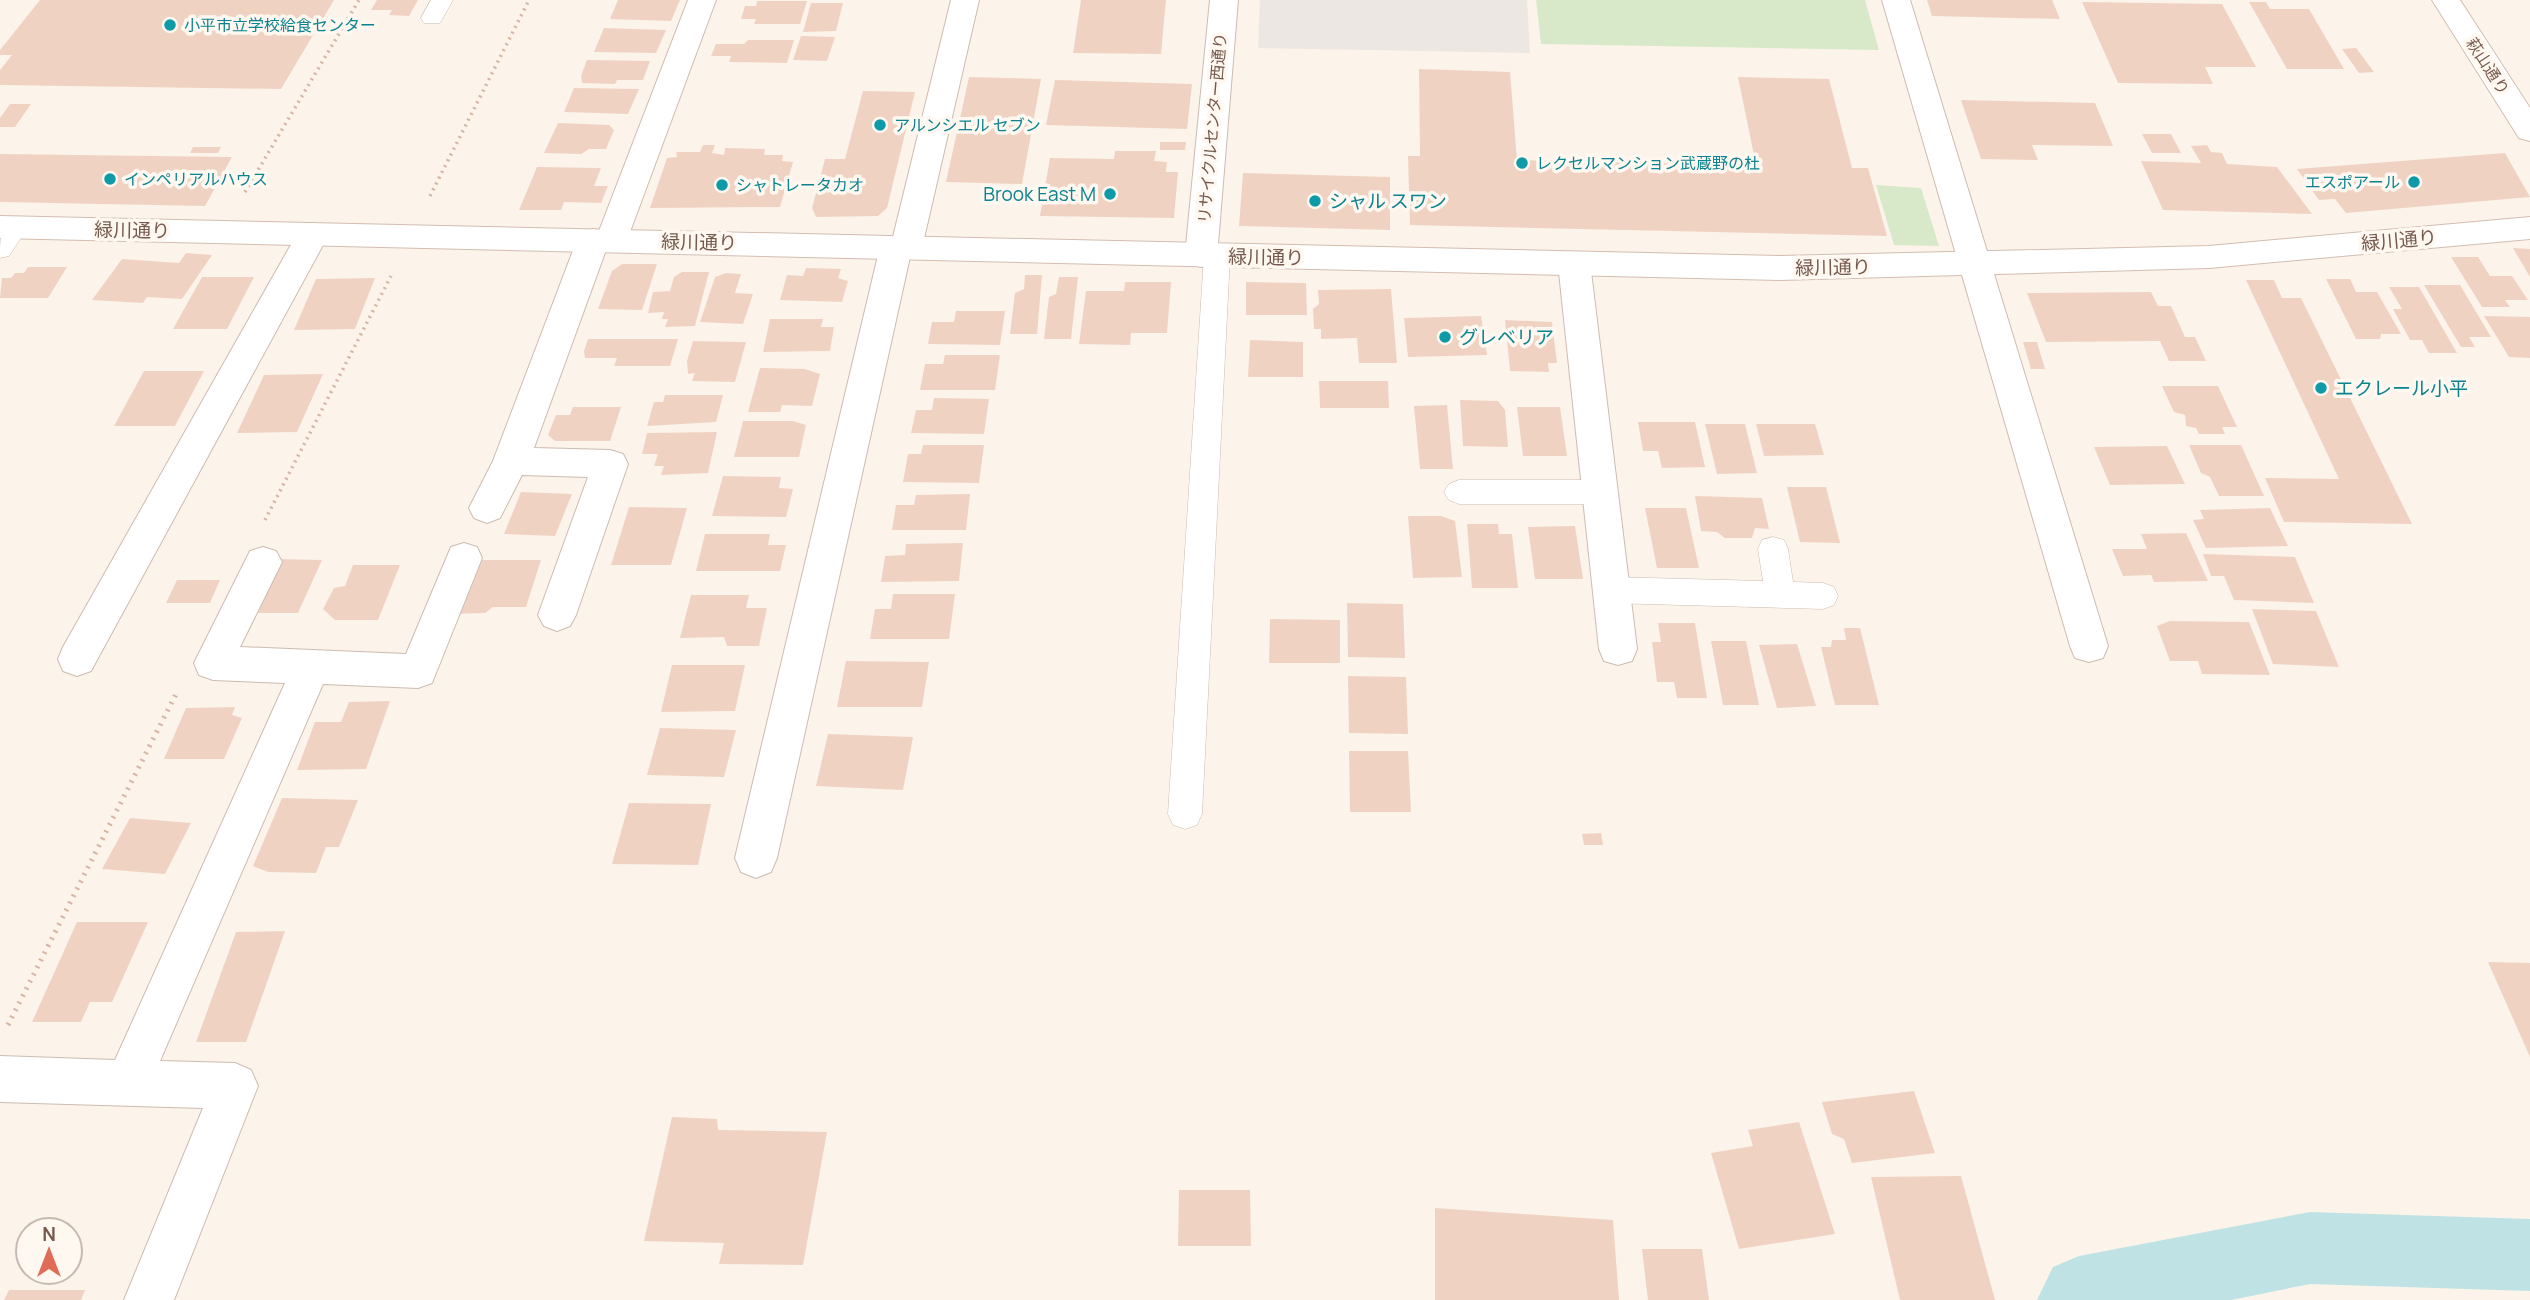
<svg xmlns="http://www.w3.org/2000/svg" width="2530" height="1300" font-family="Manrope,'Noto Sans JP',sans-serif">
  <style>
    .industrial { fill: #ede7e3 }
    .green { fill: #d8e9c9 }
    .lines { fill: none; stroke-linecap: round; stroke-linejoin: round }
    .canal { fill: #bfe2e5; fill-rule: evenodd }
    .building { fill: #f0d2c3 }
    .lane-casing { stroke: #cdbbb0; stroke-width: 1 }
    .street-casing { stroke: #cdbbb0; stroke-width: 2 }
    .secondary-casing { stroke: #d3bdb0; stroke-width: 2 }
    .path-far1 { stroke: #d5b5a6; stroke-width: 3.5; stroke-dasharray: 2 4.5; stroke-linecap: butt }
    .path { stroke: #d5b5a6; stroke-width: 5; stroke-dasharray: 2 6; stroke-linecap: butt }
    .lane { fill: #fff; fill-rule: evenodd }
    .street { fill: #fff; fill-rule: evenodd }
    .secondary { fill: #fff; fill-rule: evenodd }
    .culture-dot { fill: #0f9aa8; stroke: #fef8f1; stroke-width: 2.5 }
    .labels { text-anchor: middle; dominant-baseline: central; stroke-width: 7; stroke-linejoin: round; paint-order: stroke }
    .far-culture-label { font-size: 16px; fill: #0d838f; stroke: #fef8f1; text-anchor: start }
    .far-street-label { font-size: 16px; fill: #765a4e; stroke: #fef8f1 }
    .culture-label { font-size: 19px; fill: #0d838f; stroke: #fef8f1; text-anchor: start }
    .street-label { font-size: 19px; fill: #765a4e; stroke: #fef8f1 }
  </style>
  <rect width="100%" height="100%" fill="#fcf4ea"/>
  <path class="industrial" d="M1260 0H1527L1530 53 1258 48Z"/>
  <path class="green" d="M1536 0H1865L1879 50 1541 44Z
    M1876 185 1921 188 1939 246 1894 245Z"/>
  <g class="lines">
    <path class="canal" d="M2310 1212 2530 1219V1291L2310 1284 2231 1300H2037L2053 1267 2079 1256Z"/>
  </g>
  <path class="building" d="M40 0H334L281 89 0 85V70L12 55H0V50Z
    M377 0H418L409 16 389 15 392 10H371Z
    M618 0H680L671 21 610 19Z
    M1081 0H1166L1161 54 1073 53Z
    M1927 0H2052L2060 19 1932 16Z
    M757 1H807L800 24H754L756 19H741L745 6H756Z
    M2082 2 2222 4 2256 67H2205L2213 84 2118 83Z
    M2249 2H2266L2270 9H2309L2344 69H2287Z
    M811 3H843L836 31 803 32Z
    M604 28 666 30 656 53 594 52Z
    M801 36 835 37 827 61 793 60Z
    M748 40H794L787 63 729 62 731 56H711L716 44H744Z
    M2356 48 2374 72 2359 73 2342 49Z
    M587 60 650 61 643 80H617L615 84 582 83 581 76Z
    M1419 69 1510 72 1517 160 1756 165 1738 77 1829 79 1852 168H1868L1887 236 1410 225 1408 156H1420Z
    M969 77 1041 79 1022 184 946 182Z
    M1055 80 1192 84 1187 129 1046 125Z
    M574 88 639 89 628 114 564 112Z
    M863 91 915 92 887 208 878 216 816 217 812 208 825 159H845Z
    M1961 100 2095 103 2113 146 2032 145 2038 160 1981 159Z
    M10 104H31L15 127H0V118Z
    M558 123 609 125 614 130 606 149H589L581 154 544 153Z
    M2142 134H2171L2181 153H2152Z
    M1160 142H1186L1185 150H1160Z
    M703 145H715L712 153 724 155 725 148 765 149 764 155H783L782 161 793 162 780 207 650 208 667 158 677 157 676 152H700Z
    M2207 145 2211 152 2222 153 2227 164 2277 167 2312 214 2163 210 2141 161 2201 163 2191 146Z
    M193 147H221L218 153H190Z
    M1115 151H1156L1154 161 1167 162 1166 172H1178L1174 218 1040 216 1050 158 1114 159Z
    M2505 153 2530 197 2346 213 2335 199 2319 200 2297 169Z
    M0 154 232 157 205 206 0 202Z
    M537 167 601 168 594 186H608L601 203 564 202 561 210H519Z
    M1243 173 1390 177V230L1239 226Z
    M2513 248 2530 249V277Z
    M186 253 212 255 182 299 147 297 143 303 92 300 122 259 179 263Z
    M2451 257H2478L2490 276H2512L2528 300H2505L2510 307H2482Z
    M622 264H657L642 310 598 309 612 271Z
    M28 267H67L48 298H0L2 278H11L15 273H24Z
    M806 268 841 269 838 278 848 281 842 302 780 300 787 275 803 276Z
    M682 272H709L695 326 665 327 668 319H662L664 312 648 313 653 292 670 291 674 277Z
    M726 273 741 274 735 293 753 294 743 324 700 322 715 277Z
    M1025 275H1042L1037 334H1010L1015 293 1024 289Z
    M202 277H254L227 329H173Z
    M1059 277H1078L1071 339H1044L1049 297 1056 294Z
    M375 278 355 329 294 330 316 279Z
    M2326 279H2350L2356 292H2377L2401 334H2381L2380 339H2356Z
    M2246 280H2274L2282 298H2301L2412 524 2284 522 2265 478 2339 479Z
    M1125 282H1171L1167 333H1131L1130 345 1079 344 1086 291H1124Z
    M1246 282 1306 283 1307 315H1246Z
    M2424 285H2460L2491 337H2469L2475 347H2461Z
    M2389 287H2419L2457 353H2429L2422 340H2410L2393 309H2402Z
    M1391 289 1397 363H1359L1357 338 1321 339V329H1314L1313 309 1319 304 1318 290Z
    M2151 292 2158 306H2171L2185 337H2195L2206 361H2169L2160 341 2046 342 2027 293Z
    M956 311H1005L1000 345 928 344 932 322H954Z
    M1481 316 1487 355 1408 357 1404 318Z
    M2484 316 2530 317V358L2509 357Z
    M770 319H823L821 327H834L830 351 763 352Z
    M1505 320 1552 322 1557 363H1548L1549 372 1510 371Z
    M588 339H678L670 366H614L617 358H585L584 351Z
    M1250 340 1303 342V377H1248Z
    M693 341 746 342 735 382 692 381 695 373 688 374 687 361Z
    M2023 342H2037L2045 369H2031Z
    M945 355H1000L995 390H920L925 364H943Z
    M760 368 805 369 820 374 812 406 782 405 780 412H748Z
    M144 371H204L175 426H114Z
    M323 374 297 432 237 433 264 375Z
    M1319 381H1388L1389 408H1320Z
    M2162 386H2218L2237 427H2222L2225 434H2199L2196 428 2186 426 2185 415 2174 412Z
    M665 395H723L716 422 647 426 654 402H663Z
    M934 398 989 399 984 434 911 433 916 410H932Z
    M1460 400 1498 401 1505 410 1508 447 1463 446Z
    M1447 405 1453 469H1420L1414 406Z
    M573 407H621L610 441H555L548 435 556 415H570Z
    M1517 407H1560L1567 456H1523Z
    M743 421H793L806 425 799 457H734Z
    M1638 422H1695L1705 467 1662 468 1658 451H1643Z
    M1705 424H1745L1757 473 1717 474Z
    M1756 424H1815L1824 455 1764 456Z
    M717 432 708 473 661 475 664 466H654L658 454H642L647 433Z
    M923 445H984L979 483 903 482 908 454H921Z
    M2189 445H2241L2264 496H2219L2210 477 2201 473Z
    M2167 446 2185 484 2110 485 2094 447Z
    M723 476 781 477 779 488 793 489 786 517 712 516Z
    M1787 487H1826L1840 543 1800 542Z
    M521 492 572 494 555 536 504 534Z
    M970 494 966 530H892L896 505H914L916 495Z
    M1695 496 1762 498 1769 529 1755 528 1752 538H1725L1717 532 1701 531Z
    M629 507 687 508 671 565H611Z
    M1645 508H1686L1699 568H1657Z
    M2270 508 2288 546 2206 548 2193 520 2204 519 2200 510Z
    M1408 516H1441L1455 521 1462 577 1413 578Z
    M1467 524H1498L1499 534H1512L1518 588H1472Z
    M1575 526 1583 579H1535L1528 527Z
    M2186 533 2208 581 2154 582 2151 575 2123 576 2112 549H2147L2141 534Z
    M705 534H770L768 545H786L780 571H696Z
    M963 543 959 581 881 582 885 556 905 555 906 544Z
    M2203 554 2295 557 2314 603 2234 600 2224 576H2211Z
    M276 559 322 560 298 613H252Z
    M471 560H541L526 607H493L485 613 453 614Z
    M353 565H400L378 620H335L323 609 334 588 345 586Z
    M177 580H220L210 603H166Z
    M893 594H955L949 639H870L875 609H891Z
    M691 595H749L746 608H767L759 646H727L724 637 680 638Z
    M1347 603 1403 604 1405 658 1348 657Z
    M2252 609 2316 611 2339 667 2273 664Z
    M1270 619 1340 620V663H1269Z
    M2170 621 2249 622 2270 675 2202 674 2198 661H2170L2157 626Z
    M1658 623H1695L1707 698H1677L1674 682H1657L1652 642H1661Z
    M1844 628H1860L1879 705H1835L1821 647H1831L1832 640H1846Z
    M1711 641H1746L1759 705H1723Z
    M1797 644 1816 706 1777 708 1759 645Z
    M846 661 929 662 922 707H837Z
    M672 665H745L735 711 661 712Z
    M1348 676 1406 677 1408 734 1349 733Z
    M390 701 366 769 297 770 315 722H341L349 702Z
    M235 707 232 715 242 718 224 759H164L186 708Z
    M660 728 736 730 724 777 647 775Z
    M828 734 913 737 903 790 816 786Z
    M1349 751H1408L1411 812H1350Z
    M282 798 358 800 339 847H326L316 873 268 872 253 866Z
    M629 803 711 804 698 865 612 864Z
    M130 818 191 823 165 874 102 869Z
    M1601 833 1603 845H1584L1582 834Z
    M77 922H148L112 1002H90L81 1022H32Z
    M285 931 246 1042H196L236 932Z
    M2488 962 2530 963V1057Z
    M1914 1091 1935 1153 1852 1163 1844 1139 1832 1134 1822 1102Z
    M672 1117 717 1119 718 1130 827 1132 803 1265 719 1264 724 1243 644 1241Z
    M1799 1122 1835 1234 1739 1249 1711 1153 1753 1146 1748 1130Z
    M1961 1176 1995 1300H1900L1871 1177Z
    M1179 1190H1250L1251 1246H1178Z
    M1435 1208 1613 1220 1619 1300H1435Z
    M1642 1249H1702L1709 1300H1648Z
    M9 1290H85L81 1300H4Z"/>
  <g class="lines">
    <g class="lane-casing">
      <path id="lane" d="M431 0H453L440 23H424L421 18Z
        M15 218 24 221 28 227 9 256 0 258C0 241 0 224 15 218Z
        M1217 247 1226 249 1230 256 1202 814 1197 825 1185 829 1173 825 1168 814 1204 256 1208 249Z
        M1459 480H1601L1611 484 1616 492 1611 500 1601 504H1459L1449 500 1444 492 1449 484Z
        M1773 537 1784 540 1788 549 1793 582 1823 583 1834 587 1838 596 1834 605 1823 609 1611 603 1600 599 1596 590 1600 581 1611 577 1763 581 1758 549 1762 540Z"/>
    </g>
    <g class="street-casing">
      <path id="street" d="M688 0H716L627 240 622 248 606 250 534 448 610 450 623 454 628 464 576 615 570 626 557 631 544 626 538 615 588 477 522 475 500 518 487 523 474 518 469 508 493 461 577 240 582 232 593 229 599 231Z
        M951 0H979L922 247 917 255 910 257 777 858 771 872 756 878 741 872 735 858 880 247 885 239 893 237Z
        M1210 0H1238L1217 256 1212 264 1201 267 1190 264 1185 256Z
        M1882 0H1910L2108 646 2103 658 2089 662 2075 658 2070 646Z
        M313 223 324 226 329 234 91 671 77 676 63 671 58 659 63 647 297 234 302 226Z
        M1574 252 1585 255 1590 263 1637 649 1632 661 1618 665 1604 661 1599 649 1558 263 1563 255Z
        M464 543 477 547 482 558 432 683 418 688 323 684 160 1061 235 1063 251 1070 258 1086 174 1300H124L203 1108 0 1102V1056L115 1060 285 683 213 680 199 675 194 663 250 551 263 547 276 551 282 562 240 647 406 654 451 547Z"/>
    </g>
    <g class="secondary-casing">
      <path id="secondary" d="M2432 0H2460L2530 108V141L2519 138Z
        M0 216 1780 256 2209 246 2530 217V239L2209 268 1780 280 0 238Z"/>
    </g>
    <path class="path-far1" d="M245 192 359 0
      M430 196 529 0
      M265 520 391 276"/>
    <path class="path" d="M8 1025 178 690"/>
    <use href="#lane" class="lane"/>
    <use href="#street" class="street"/>
    <use href="#secondary" class="secondary"/>
  </g>
  <g class="culture-dot">
    <circle cx="170" cy="25" r="7"/>
    <circle cx="880" cy="125" r="7"/>
    <circle cx="1522" cy="163" r="7"/>
    <circle cx="110" cy="179" r="7"/>
    <circle cx="2414" cy="182" r="7"/>
    <circle cx="722" cy="185" r="7"/>
    <circle cx="1110" cy="194" r="7"/>
    <circle cx="1315" cy="201" r="7"/>
    <circle cx="1445" cy="337" r="7"/>
    <circle cx="2321" cy="388" r="7"/>
  </g>
  <g class="labels">
    <g class="far-culture-label">
      <text x="184" y="25">小平市立学校給食センター</text>
      <text x="894" y="125">アルンシエル セブン</text>
      <text x="1536" y="163">レクセルマンション武蔵野の杜</text>
      <text x="124" y="179">インペリアルハウス</text>
      <text x="2400" y="182" text-anchor="end">エスポアール</text>
      <text x="736" y="185">シャトレータカオ</text>
    </g>
    <g class="far-street-label">
      <text transform="translate(2488 66) rotate(57)">萩山通り</text>
      <text transform="translate(1212 128) rotate(-85)">リサイクルセンター西通り</text>
    </g>
    <g class="culture-label">
      <text x="1096" y="194" text-anchor="end">Brook East M</text>
      <text x="1329" y="201">シャル スワン</text>
      <text x="1459" y="337">グレベリア</text>
      <text x="2335" y="388">エクレール小平</text>
    </g>
    <g class="street-label">
      <text transform="translate(132 230) rotate(1)">緑川通り</text>
      <text transform="translate(2399 240) rotate(-5)">緑川通り</text>
      <text transform="translate(699 242) rotate(1)">緑川通り</text>
      <text transform="translate(1266 257) rotate(1)">緑川通り</text>
      <text transform="translate(1833 267) rotate(-1)">緑川通り</text>
    </g>
  </g>
  <g transform="translate(49 1251)"><circle r="33" fill="#fef8f1" stroke="#c8b9b0" stroke-width="2"/>
  <path d="M0-5L12 26L0 18L-12 26Z" fill="#de6c57"/>
  <text y="-10" font-size="19" font-weight="bold" text-anchor="middle" fill="#765a4e">N</text>
  </g>
</svg>
